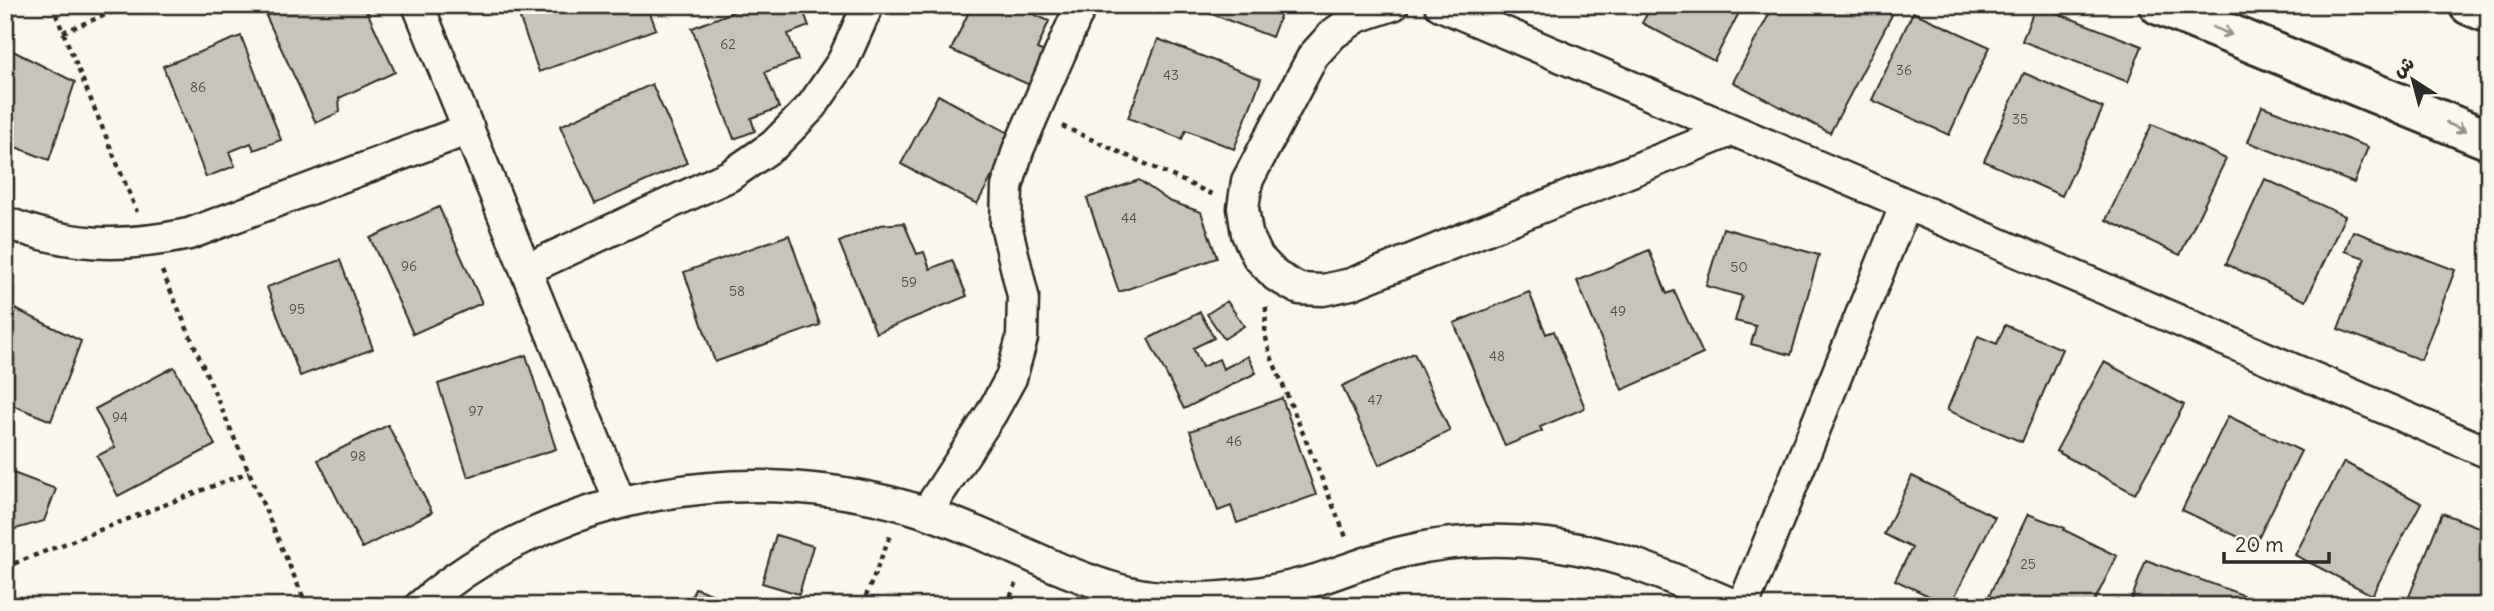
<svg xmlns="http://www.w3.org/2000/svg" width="2494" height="611" font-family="Delius,'Playpen Sans Arabic',sans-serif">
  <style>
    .building { fill: #c7c4bc; stroke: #2b2b2b; stroke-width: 2 }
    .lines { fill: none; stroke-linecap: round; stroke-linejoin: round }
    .street-casing { stroke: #2b2b2b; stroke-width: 35 }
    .secondary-casing { stroke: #2b2b2b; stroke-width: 44 }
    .path { stroke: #2b2b2b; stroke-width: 4.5; stroke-dasharray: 5 5; stroke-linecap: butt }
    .street { stroke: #fbf7ec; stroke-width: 30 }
    .secondary { stroke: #fbf7ec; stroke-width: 38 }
    .oneway { stroke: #93918c }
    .labels { text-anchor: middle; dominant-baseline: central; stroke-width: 5; stroke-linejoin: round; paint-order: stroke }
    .number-label { font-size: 14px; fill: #52514f }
  </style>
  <rect width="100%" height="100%" fill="#fbf7ec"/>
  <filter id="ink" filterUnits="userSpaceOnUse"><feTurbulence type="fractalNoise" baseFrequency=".0143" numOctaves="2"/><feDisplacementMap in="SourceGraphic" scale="14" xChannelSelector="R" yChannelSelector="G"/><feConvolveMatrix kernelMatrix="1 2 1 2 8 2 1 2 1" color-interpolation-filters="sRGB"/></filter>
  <g filter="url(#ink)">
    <path class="building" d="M289 5H364L395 72 339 98 340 112 316 123 266 16Z
      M529 5H647L656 29 539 72 517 10Z
      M750 5H801L809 26 788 34 798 60 765 72 779 108 751 118 755 131 734 139 692 28Z
      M972 5H1013L1049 21 1037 49 1047 53 1032 86 951 50Z
      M1188 5H1284L1272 37Z
      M1652 5H1743L1714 61 1642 23Z
      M1774 5H1875L1892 15 1830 133 1733 82Z
      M2036 5 2142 46 2128 82 2022 41Z
      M1913 12 1990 47 1949 135 1872 100Z
      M241 36 281 140 254 150 251 143 229 152 235 166 206 177 163 66Z
      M1158 39 1261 79 1234 149 1186 130 1182 139 1128 118Z
      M5 47 75 82 49 160 5 143Z
      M2024 73 2103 108 2062 196 1984 161Z
      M652 84 687 163 595 204 560 126Z
      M938 95 1014 136 977 204 901 164Z
      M2262 106 2368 147 2354 183 2248 142Z
      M2152 124 2226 159 2180 255 2106 220Z
      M2265 179 2345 216 2306 301 2226 264Z
      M1139 180 1169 201 1201 212 1217 258 1119 292 1087 198Z
      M439 207 482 303 413 334 370 238Z
      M904 223 917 254 924 252 930 269 952 260 967 296 876 333 839 242 880 225Z
      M1723 228 1819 255 1791 355 1751 344 1756 326 1735 321 1742 296 1706 286Z
      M2353 231 2455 270 2421 360 2338 329 2365 258 2345 251Z
      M789 235 820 325 715 362 684 272Z
      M1649 250 1667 294 1674 291 1703 354 1622 390 1577 281Z
      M340 260 373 349 300 376 267 287Z
      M1529 292 1546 334 1554 331 1585 408 1540 427 1542 431 1505 446 1454 323Z
      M1227 301 1244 326 1224 339 1207 314Z
      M5 304 81 341 51 421 5 402Z
      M1200 312 1214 338 1193 348 1202 367 1219 359 1223 369 1248 356 1256 373 1184 409 1148 339Z
      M2005 325 2062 349 2022 442 1947 410 1978 336 1997 344Z
      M1414 353 1450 431 1379 465 1342 386Z
      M526 355 556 449 468 477 438 384Z
      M2104 362 2184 405 2135 494 2056 451Z
      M174 367 215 445 118 496 97 456 115 447 95 409Z
      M1282 398 1316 495 1237 523 1231 506 1218 511 1190 431Z
      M2228 416 2301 451 2255 545 2182 510Z
      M388 425 432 512 362 548 318 460Z
      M2344 462 2421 503 2372 595 2295 555Z
      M5 470 56 489 44 521 5 532Z
      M1912 476 1995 517 1950 606 1895 580 1912 548 1884 534Z
      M2442 513 2489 531V606H2417L2407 602Z
      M2028 514 2065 528 2064 530 2117 556 2092 606H1984Z
      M776 535 813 546 799 594 762 583Z
      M2146 560 2243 595 2239 606H2129Z
      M695 588 744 606H688Z"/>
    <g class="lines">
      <g class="street-casing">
        <path id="street" d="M418 5 620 502
          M1393 5 1357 17 1333 34 1313 56 1247 181 1243 208 1247 234 1258 257 1276 276 1299 289 1323 290 1351 284 1733 130
          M1440 5 2489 453
          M5 222C69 247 122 248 189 234L469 129
          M527 269 729 176 774 145 812 106 843 61 868 5
          M926 513 991 414 1011 378 1022 338 1023 296 1006 225 1007 187 1018 150 1081 5
          M420 606C556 488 755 458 924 512 969 527 1014 549 1058 568 1089 580 1118 592 1151 596 1206 602 1263 595 1316 580 1344 571 1372 559 1402 552 1477 533 1561 539 1634 564 1669 576 1703 592 1737 606
          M1743 606 1906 204"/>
      </g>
      <g class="secondary-casing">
        <path id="secondary" d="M2159 5 2489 140
          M2469 5 2489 13"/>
      </g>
      <path class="path" d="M52 5 137 212
        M63 32 130 5
        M1062 126 1214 195
        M162 271 307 606
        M1266 307 1265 334 1270 354 1346 537
        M5 567 249 472
        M862 606 890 536
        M1006 606 1016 584"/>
      <use href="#street" class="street"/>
      <use href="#secondary" class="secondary"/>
    </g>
    <defs><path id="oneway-shaft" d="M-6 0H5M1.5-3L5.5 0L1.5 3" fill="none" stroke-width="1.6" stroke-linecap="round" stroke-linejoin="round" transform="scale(1.75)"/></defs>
    <g class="oneway">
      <use href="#oneway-shaft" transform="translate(2222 31) rotate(22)"/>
      <use href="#oneway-shaft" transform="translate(2456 127) rotate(22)"/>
    </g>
  </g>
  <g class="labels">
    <g class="number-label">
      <text x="728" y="44">62</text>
      <text x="1904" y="70">36</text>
      <text x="1171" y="75">43</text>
      <text x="198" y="87">86</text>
      <text x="2020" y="119">35</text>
      <text x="1129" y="218">44</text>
      <text x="409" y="266">96</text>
      <text x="1739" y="267">50</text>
      <text x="909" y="282">59</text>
      <text x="737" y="291">58</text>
      <text x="297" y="309">95</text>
      <text x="1618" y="311">49</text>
      <text x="1497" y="356">48</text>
      <text x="1375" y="400">47</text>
      <text x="476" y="411">97</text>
      <text x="120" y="417">94</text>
      <text x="1234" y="441">46</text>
      <text x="358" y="456">98</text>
      <text x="2028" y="564">25</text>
    </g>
  </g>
  <rect width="2494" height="611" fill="none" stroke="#fbf7ec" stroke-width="28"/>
  <rect x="14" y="14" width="2466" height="583" fill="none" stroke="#2b2b2b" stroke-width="2.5" filter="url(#ink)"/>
  <g transform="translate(2413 80) rotate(324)" stroke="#fbf7ec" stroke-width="5" paint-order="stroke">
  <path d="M0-5L12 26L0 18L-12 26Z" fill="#2b2b2b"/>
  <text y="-10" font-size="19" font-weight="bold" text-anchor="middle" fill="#2b2b2b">ش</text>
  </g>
  <path d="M2224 552v10h105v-10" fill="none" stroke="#2b2b2b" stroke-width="3.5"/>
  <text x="2235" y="552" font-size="21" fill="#2b2b2b" stroke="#fbf7ec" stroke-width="5" paint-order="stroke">20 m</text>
</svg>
